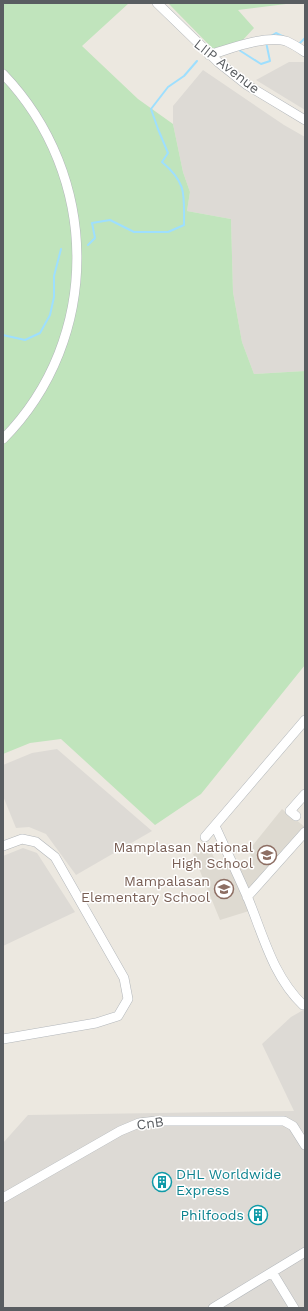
<svg xmlns="http://www.w3.org/2000/svg" width="308" height="1311" font-family="'Work Sans',sans-serif">
  <style>
    .industrial { fill: #dddad5 }
    .education { fill: #dedad1 }
    .green { fill: #c0e4bc }
    .lines { fill: none; stroke-linecap: round; stroke-linejoin: round }
    .stream { stroke: #9edffe; stroke-width: 2 }
    .minor-casing { stroke: #b3b7bb; stroke-width: 10 }
    .minor { stroke: #fff; stroke-width: 9 }
    .labels { text-anchor: middle; dominant-baseline: central; stroke-width: 3; stroke-linejoin: round; paint-order: stroke }
    .street-label { font-size: 14px; fill: #595d61; stroke: #fff }
    .education-label { font-size: 14px; fill: #785e54; stroke: #fff; text-anchor: end }
    .culture-label { font-size: 14px; fill: #0d838f; stroke: #fff; text-anchor: start }
  </style>
  <rect width="100%" height="100%" fill="#ece8e0"/>
  <path class="industrial" d="M289 62H305V110L256 80Z
    M203 70 284 125 305 137V371L254 374 242 342 233 292 231 219 187 211 190 192 183 172 173 124V106Z
    M57 749 152 831 76 875 46 834 29 827 16 828 3 796V765L32 753Z
    M23 848 37 853 75 912 3 946V856Z
    M305 1009V1308H3V1143L28 1115 294 1111 262 1044 291 1017Z"/>
  <path class="education" d="M282 809 305 827V830L249 893 239 869 252 859 249 850Z
    M210 848 218 868 230 865 249 911 220 920 193 854Z"/>
  <path class="green" d="M3 3H129L82 46 138 99 173 124 183 172 190 192 187 211 231 219 233 292 242 342 254 374 305 371V665L201 794 155 825 61 739 30 743 3 754Z
    M168 3H294L238 10 254 28 241 42 216 52Z"/>
  <g class="lines">
    <path class="stream" d="M305 11V23
      M271 36 276 33 284 37
      M299 44 305 38
      M239 50 261 64 270 61 266 42
      M88 245 95 238 92 223 110 220 134 232H168L184 225C184 194 187 183 162 162L168 153 158 129 151 109 168 87 184 76 197 61
      M3 335 25 340 40 333 50 315 54 297V276L61 249"/>
    <g class="minor-casing">
      <path id="minor" d="M157 3 218 62 247 85 305 120
        M209 55C230 49 264 35 286 41 293 44 299 48 305 52
        M3 74C100 175 103 338 3 439
        M296 816 290 811 305 794
        M215 826C226 850 237 873 247 896 263 934 272 975 303 1005L305 1004
        M205 837 305 720
        M3 846 22 839 36 842 55 857 124 978 128 999 118 1016 96 1023 3 1039
        M247 897 305 832
        M3 1198 120 1131 139 1123 156 1121H284L293 1126 305 1145
        M272 1272 294 1308
        M213 1308 305 1252"/>
    </g>
    <use href="#minor" class="minor"/>
  </g>
  <defs>
    <g id="school-ring" transform="scale(1)"><circle r="9.5" fill="#fff" stroke="#8d6e63" stroke-width="1.5"/><path d="M0-5L7-2L0 1L-7-2ZM-4 1L0 2.5L4 1V4Q0 6-4 4Z" fill="#8d6e63"/></g>
    <g id="building-ring" transform="scale(1)"><circle r="9.5" fill="#fff" stroke="#0f9aa8" stroke-width="1.5"/><path d="M-4-6H4V6H1V3H-1V6H-4ZM-2.5-4.3h1.7v1.8h-1.7ZM.8-4.3h1.7v1.8H.8ZM-2.5-1h1.7V.8h-1.7ZM.8-1h1.7V.8H.8Z" fill="#0f9aa8"/></g>
  </defs>
  <g fill-rule="evenodd">
    <use href="#school-ring" x="267" y="855"/>
    <use href="#school-ring" x="224" y="889"/>
    <use href="#building-ring" x="162" y="1182"/>
    <use href="#building-ring" x="258" y="1215"/>
  </g>
  <g class="labels">
    <g class="street-label">
      <text transform="translate(227 66) rotate(38)">LIIP Avenue</text>
      <text transform="translate(150 1123) rotate(-8)">CnB</text>
    </g>
    <g class="education-label">
      <text x="253" y="847">Mamplasan National<tspan x="253" dy="16">High School</tspan></text>
      <text x="210" y="881">Mampalasan<tspan x="210" dy="16">Elementary School</tspan></text>
    </g>
    <g class="culture-label">
      <text x="176" y="1174">DHL Worldwide<tspan x="176" dy="16">Express</tspan></text>
      <text x="244" y="1215" text-anchor="end">Philfoods</text>
    </g>
  </g>
  <rect width="308" height="1311" fill="none" stroke="#595d61" stroke-width="8"/>
</svg>
